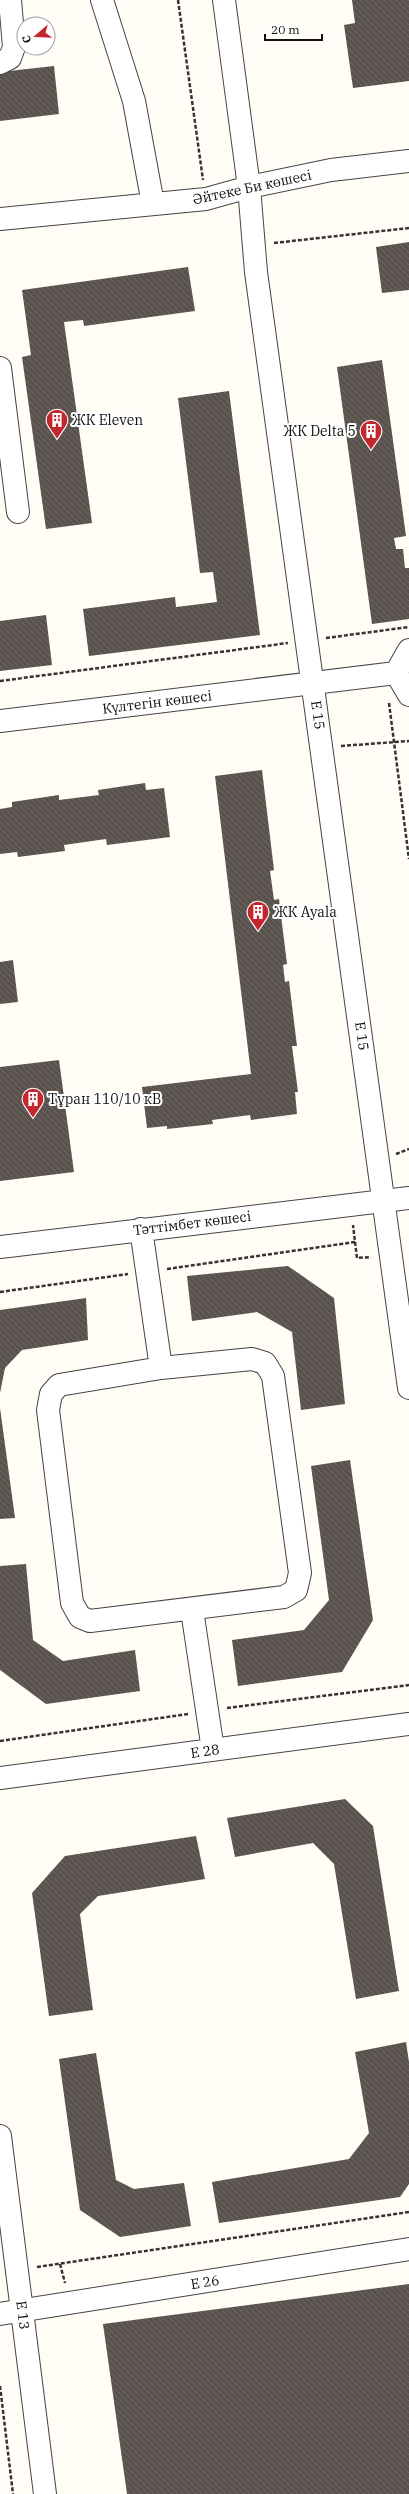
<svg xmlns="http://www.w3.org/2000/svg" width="409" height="2494" font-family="'IBM Plex Serif',serif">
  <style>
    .building { fill: url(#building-back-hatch) }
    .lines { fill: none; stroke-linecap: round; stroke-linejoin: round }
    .minor-casing { stroke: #444; stroke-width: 24 }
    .path { stroke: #333; stroke-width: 2.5; stroke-dasharray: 4 2; stroke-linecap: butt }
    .minor { stroke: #fff; stroke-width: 22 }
    .labels { text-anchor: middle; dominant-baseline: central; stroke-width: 4; stroke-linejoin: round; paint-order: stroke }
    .street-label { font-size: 14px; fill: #111; stroke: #fff }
    .poi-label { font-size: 14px; fill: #111; stroke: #fff; text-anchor: start }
  </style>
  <defs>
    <pattern id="building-back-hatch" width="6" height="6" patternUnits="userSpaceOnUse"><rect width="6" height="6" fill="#5a524d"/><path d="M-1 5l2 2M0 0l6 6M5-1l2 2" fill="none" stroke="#6d6662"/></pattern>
  </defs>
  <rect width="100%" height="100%" fill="#fffdf5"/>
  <path class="building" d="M352 0H409V81L353 88 344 25 355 23Z
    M54 66 59 114 0 121V72Z
    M409 242V290L382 293 376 247Z
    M188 267 195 311 84 326 83 320 64 322 92 523 46 529 22 357 31 355 22 290Z
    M382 360 406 536 394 538 396 549H403L405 568H409V619L372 624 337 367Z
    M229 391 260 635 89 656 83 609 175 597 176 607 217 602 213 572 200 573 178 398Z
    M46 615 52 665 0 671V621Z
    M262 770 274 870 270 871 274 900 279 899 287 964 283 965 285 982 289 981 297 1046H292L298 1092H295L297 1114 251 1120 250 1115 212 1120 213 1124 167 1129V1126L147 1128 142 1087 251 1074 215 776Z
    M145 783 146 790 164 788 170 837 107 845 106 839 64 845 65 851 18 857 17 852 0 854V809L12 807V802L59 795V800L99 795 98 790Z
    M13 960 18 1002 0 1004V962Z
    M59 1060 74 1172 0 1181V1067Z
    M288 1266 334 1298 345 1404 301 1410 292 1332 257 1312 192 1321 187 1276Z
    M86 1298 88 1340 22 1350 5 1368 0 1393V1310Z
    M0 1408 15 1518 0 1519Z
    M350 1460 373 1620 342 1672 238 1686 232 1640 304 1630 329 1600 311 1466Z
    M26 1564 33 1640 63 1661 135 1650 140 1691 46 1704 0 1670V1566Z
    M345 1799 373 1826 399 1991 356 1999 334 1864 313 1843 235 1857 227 1818Z
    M196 1836 205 1879 98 1896 80 1914 93 2010 49 2016 32 1893 65 1856Z
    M406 2042 409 2062V2184L400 2197 219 2223 212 2182 349 2159 369 2133 355 2052Z
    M96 2053 116 2180 134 2189 184 2183 191 2226 120 2237 80 2210 59 2059Z
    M409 2284V2494H127L103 2324Z"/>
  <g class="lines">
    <g class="minor-casing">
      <path id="minor" d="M102 0 134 101 153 204
        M224 0 249 187 256 272 409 1388
        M0 63 10 58 14 47 10 0
        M0 219 206 199 249 187 331 170 409 161
        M0 368 18 512
        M396 673 409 650
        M396 673 409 695
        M0 721 396 673
        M141 1229 161 1368
        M0 1247 409 1198
        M252 1359 265 1363 273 1376 300 1573 296 1590 284 1597 90 1621 80 1617 72 1603 48 1410 51 1394 59 1385 161 1368Z
        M192 1610 213 1750
        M0 1778 409 1724
        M0 2136 45 2494
        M0 2314 409 2249"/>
    </g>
    <path class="path" d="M178 0 203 180
      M274 243 409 228
      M326 638 409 627
      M0 681 288 643
      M389 703 409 859
      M341 746 409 741
      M396 1154 409 1149
      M355 1242 357 1258 371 1257
      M167 1269 355 1242 353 1225
      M0 1292 128 1274
      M227 1708 409 1685
      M0 1741 188 1714
      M60 2264 65 2283
      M37 2267 409 2212
      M0 2386 13 2494"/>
    <use href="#minor" class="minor"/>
  </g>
  <defs>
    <g id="building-pin" transform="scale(1.15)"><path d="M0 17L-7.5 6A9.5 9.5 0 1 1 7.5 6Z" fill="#c4262e" stroke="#fff"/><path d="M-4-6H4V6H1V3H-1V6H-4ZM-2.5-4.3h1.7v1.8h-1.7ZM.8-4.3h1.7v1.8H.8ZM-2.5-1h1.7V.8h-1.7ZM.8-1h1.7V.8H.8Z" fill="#fff"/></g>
  </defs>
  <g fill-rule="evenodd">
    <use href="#building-pin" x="57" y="420"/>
    <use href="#building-pin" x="371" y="431"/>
    <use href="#building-pin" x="258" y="912"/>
    <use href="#building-pin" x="33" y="1099"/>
  </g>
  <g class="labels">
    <g class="street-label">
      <text transform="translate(252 187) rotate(-12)">Әйтеке Би көшесі</text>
      <text transform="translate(157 702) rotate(-7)">Күлтегін көшесі</text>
      <text transform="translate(318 715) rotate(82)">E 15</text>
      <text transform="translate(362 1036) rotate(82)">E 15</text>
      <text transform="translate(192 1223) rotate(-7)">Тәттімбет көшесі</text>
      <text transform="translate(205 1751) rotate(-8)">E 28</text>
      <text transform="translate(205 2282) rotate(-9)">E 26</text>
      <text transform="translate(23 2315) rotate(83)">E 13</text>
    </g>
    <g class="poi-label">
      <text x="72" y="420">ЖК Eleven</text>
      <text x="356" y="431" text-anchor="end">ЖК Delta 5</text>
      <text x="274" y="912">ЖК Ayala</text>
      <text x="48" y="1099">Тұран 110/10 кВ</text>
    </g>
  </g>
  <g transform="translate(36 36) rotate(251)"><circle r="19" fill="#ffffff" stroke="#a0a0a0"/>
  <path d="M0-3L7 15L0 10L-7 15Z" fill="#c4262e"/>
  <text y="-6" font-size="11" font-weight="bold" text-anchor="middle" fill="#111111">С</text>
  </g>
  <path d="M265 34v6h57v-6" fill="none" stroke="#111111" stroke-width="2"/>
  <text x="271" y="34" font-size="12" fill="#111111" stroke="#ffffff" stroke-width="3" paint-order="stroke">20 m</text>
</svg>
